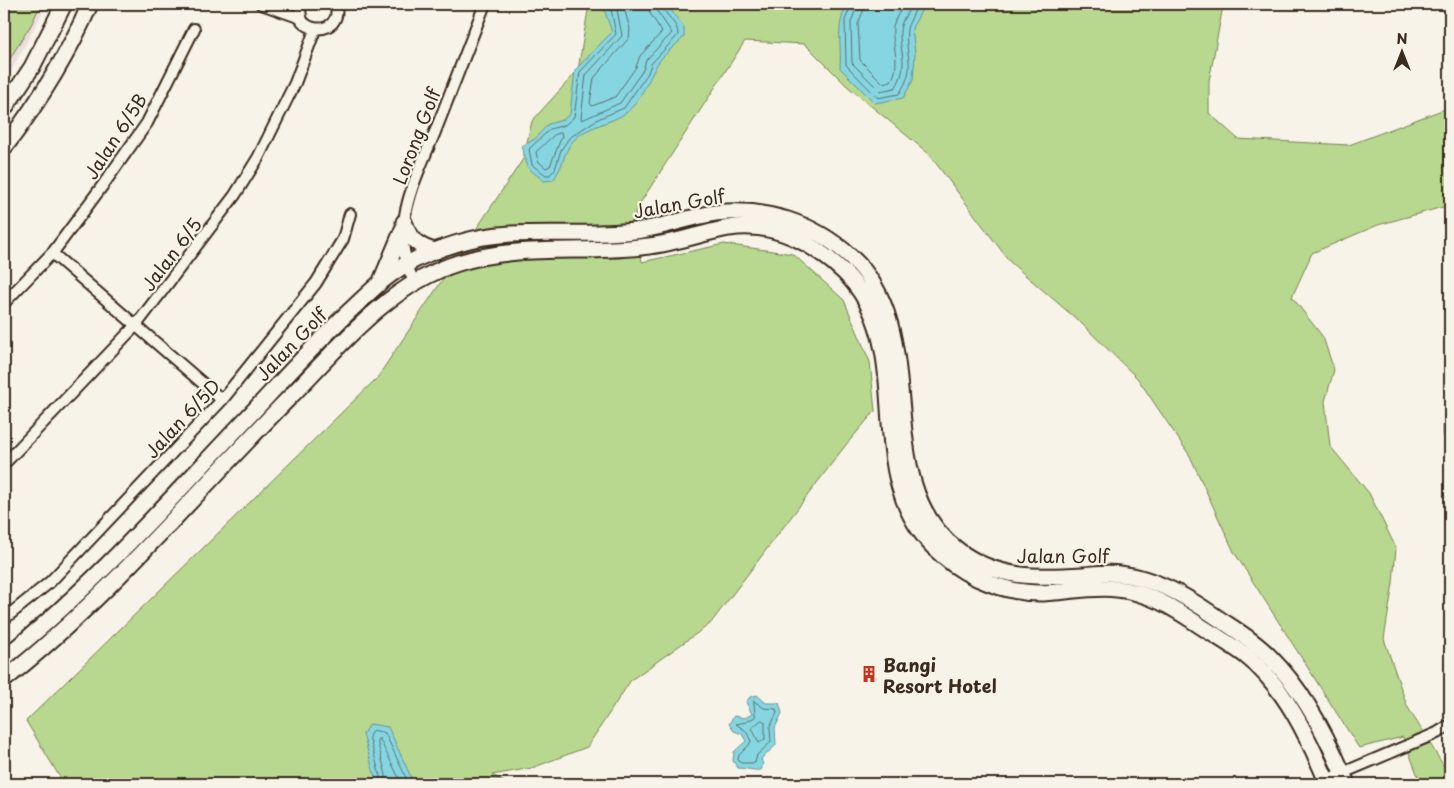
<svg xmlns="http://www.w3.org/2000/svg" width="1454" height="788" font-family="'Playpen Sans',sans-serif">
  <style>
    .built { fill: #ecdde1 }
    .green { fill: #b8d78f; stroke: #7a8056 }
    .water { fill: #86d6e2; stroke: #689194 }
    .lines { fill: none; stroke-linecap: round; stroke-linejoin: round }
    .shore { stroke: #596f6c; stroke-width: 1 }
    .street-casing { stroke: #3b2a1e; stroke-width: 14 }
    .secondary-casing { stroke: #3b2a1e; stroke-width: 19 }
    .street { stroke: #f7f3e8; stroke-width: 10 }
    .secondary { stroke: #f7f3e8; stroke-width: 15 }
    .labels { text-anchor: middle; dominant-baseline: central; stroke-width: 4.5; stroke-linejoin: round; paint-order: stroke }
    .street-label { font-size: 18px; fill: #3b2a1e; stroke: #f7f3e8 }
    .poi-label { font-size: 18px; font-weight: bold; fill: #3b2a1e; stroke: #f7f3e8; text-anchor: start }
  </style>
  <rect width="100%" height="100%" fill="#f7f3e8"/>
  <filter id="ink" filterUnits="userSpaceOnUse"><feTurbulence type="fractalNoise" baseFrequency=".02" numOctaves="2"/><feDisplacementMap in="SourceGraphic" scale="10" xChannelSelector="R" yChannelSelector="G"/><feConvolveMatrix kernelMatrix="1 2 1 2 8 2 1 2 1" color-interpolation-filters="sRGB"/></filter>
  <g filter="url(#ink)">
    <path class="built" d="M4 4H47L4 84Z"/>
    <path class="green" d="M4 4H41L31 25 4 68Z
      M589 4H1196L1223 6 1209 81V113L1238 139 1349 145 1450 107V205L1378 225 1312 253 1292 297 1323 337 1334 370 1325 401 1330 446 1369 493 1396 548 1393 583 1384 639 1407 706 1448 773 1450 772V784H1421L1403 737 1359 748 1234 552 1190 456 1138 379 1080 322 1010 262 929 154 847 86 805 44 745 41 635 211 642 262 724 244 793 254 844 300 870 362 875 411 845 446 710 624 631 680 587 747 532 768 492 775 508 784H64L26 721 377 378 523 159 532 121 578 70Z"/>
    <path class="water" d="M605 4H666L684 27V37C675 46 660 57 655 68 650 79 636 106 626 113 610 124 585 126 572 142 563 154 563 168 553 180L544 181 528 168 522 146 535 139 548 124 563 120 570 114 575 70 612 32 604 9Z
      M911 4H925L912 28 915 54 913 80 903 98 875 103 840 68C842 43 835 27 847 5Z
      M757 695 766 703H779L782 713 775 728 776 745 761 759 763 765 761 770C753 771 747 768 738 768L733 761 734 752 746 741 742 734 734 731 729 724 734 716 745 718 752 714 746 702 750 697Z
      M370 724 388 727 414 784H374L375 777 363 734Z"/>
    <g class="lines">
      <path class="shore" d="M610 4 616 34 580 72 574 117 565 125 550 129 529 149 532 165 546 175H550L555 169 561 150 569 138 598 119 624 108 648 73 651 64 678 35C679 23 664 16 662 4
        M616 4 622 36 586 75 581 118 582 120 620 103 643 70 646 60 672 33 657 11 656 4
        M623 4 630 29 629 38 594 78 590 103 592 106 615 97 636 67 640 56 662 32 650 13 648 4
        M852 4 845 20 846 65 878 98 899 94C918 66 904 56 907 29 907 26 916 9 918 4
        M858 4 851 22 852 63 880 91 895 88C912 63 896 48 901 25 903 18 909 12 911 4
        M866 4 858 24 860 60 883 83 891 81C902 64 891 44 893 26 895 17 901 12 903 4
        M561 133 562 136 550 166 546 168 538 161 536 152 554 135Z
        M754 701 764 708 776 709 777 713 770 727 771 742 757 755 755 763H741L738 760 739 755 749 745 751 741 746 731 736 724 746 722 755 717Z
        M762 720 765 722V739L759 743 752 728Z
        M379 784 380 776 369 736 373 730 385 733 409 784
        M385 784 386 775 377 741 379 738 402 784"/>
      <g class="street-casing">
        <path id="street" d="M261 4 301 18
          M302 4 300 11 302 21C317 37 343 26 335 4
          M52 253 222 400
          M414 282C406 265 402 250 403 231 405 197 422 163 435 132 451 90 468 47 485 4
          M4 303 54 251 103 185 147 123 194 29
          M1450 417V434
          M4 464 137 324 235 195 258 158 295 83 315 30
          M4 619 50 582 222 400 316 283 343 239 350 214
          M1326 780 1437 733 1450 725"/>
      </g>
      <g class="secondary-casing">
        <path id="secondary" d="M4 109 32 67 64 4
          M4 148C38 103 68 56 90 4
          M404 222C410 239 419 248 436 251
          M381 281 403 229
          M4 658C93 587 169 500 247 418 283 380 318 340 357 304 372 290 388 274 407 264 423 255 441 248 458 243 518 225 582 239 642 230 667 226 690 217 715 213 765 207 814 223 851 257 935 333 866 483 959 551 997 579 1038 578 1083 575 1095 574 1107 572 1120 574 1154 578 1184 595 1212 614 1232 628 1254 640 1271 658 1305 692 1329 740 1347 784
          M4 680C109 597 195 493 289 398 339 347 388 285 458 263 520 243 586 255 649 246 676 243 702 233 729 228 773 221 813 243 844 272 924 350 852 478 943 556 969 579 1009 594 1044 593 1068 592 1093 586 1117 589 1148 592 1174 608 1199 625 1214 635 1230 644 1245 655 1285 686 1309 739 1328 784"/>
      </g>
      <use href="#street" class="street"/>
      <use href="#secondary" class="secondary"/>
    </g>
  </g>
  <defs>
    <g id="building-bare" transform="scale(1.35)"><path d="M-4-6H4V6H1V3H-1V6H-4ZM-2.5-4.3h1.7v1.8h-1.7ZM.8-4.3h1.7v1.8H.8ZM-2.5-1h1.7V.8h-1.7ZM.8-1h1.7V.8H.8Z" fill="#c8321e" stroke="#f7f3e8" stroke-width="2.5" paint-order="stroke"/></g>
  </defs>
  <g fill-rule="evenodd">
    <use href="#building-bare" x="869" y="674"/>
  </g>
  <g class="labels">
    <g class="street-label">
      <text transform="translate(115 136) rotate(-57)">Jalan 6/5B</text>
      <text transform="translate(416 136) rotate(-69)">Lorong Golf</text>
      <text transform="translate(679 203) rotate(-10)">Jalan Golf</text>
      <text transform="translate(171 254) rotate(-53)">Jalan 6/5</text>
      <text transform="translate(291 344) rotate(-46)">Jalan Golf</text>
      <text transform="translate(182 418) rotate(-47)">Jalan 6/5D</text>
      <text x="1063" y="555">Jalan Golf</text>
    </g>
    <g class="poi-label">
      <text x="883" y="664">Bangi<tspan x="883" dy="21">Resort Hotel</tspan></text>
    </g>
  </g>
  <rect width="1454" height="788" fill="none" stroke="#f7f3e8" stroke-width="20"/>
  <rect x="10" y="10" width="1434" height="768" fill="none" stroke="#3b2a1e" stroke-width="2" filter="url(#ink)"/>
  <g transform="translate(1402 52)" stroke="#f7f3e8" stroke-width="4" paint-order="stroke">
  <path d="M0-4L9 19L0 12L-9 19Z" fill="#3b2a1e"/>
  <text y="-8" font-size="14" font-weight="bold" text-anchor="middle" fill="#3b2a1e">N</text>
  </g>
</svg>
